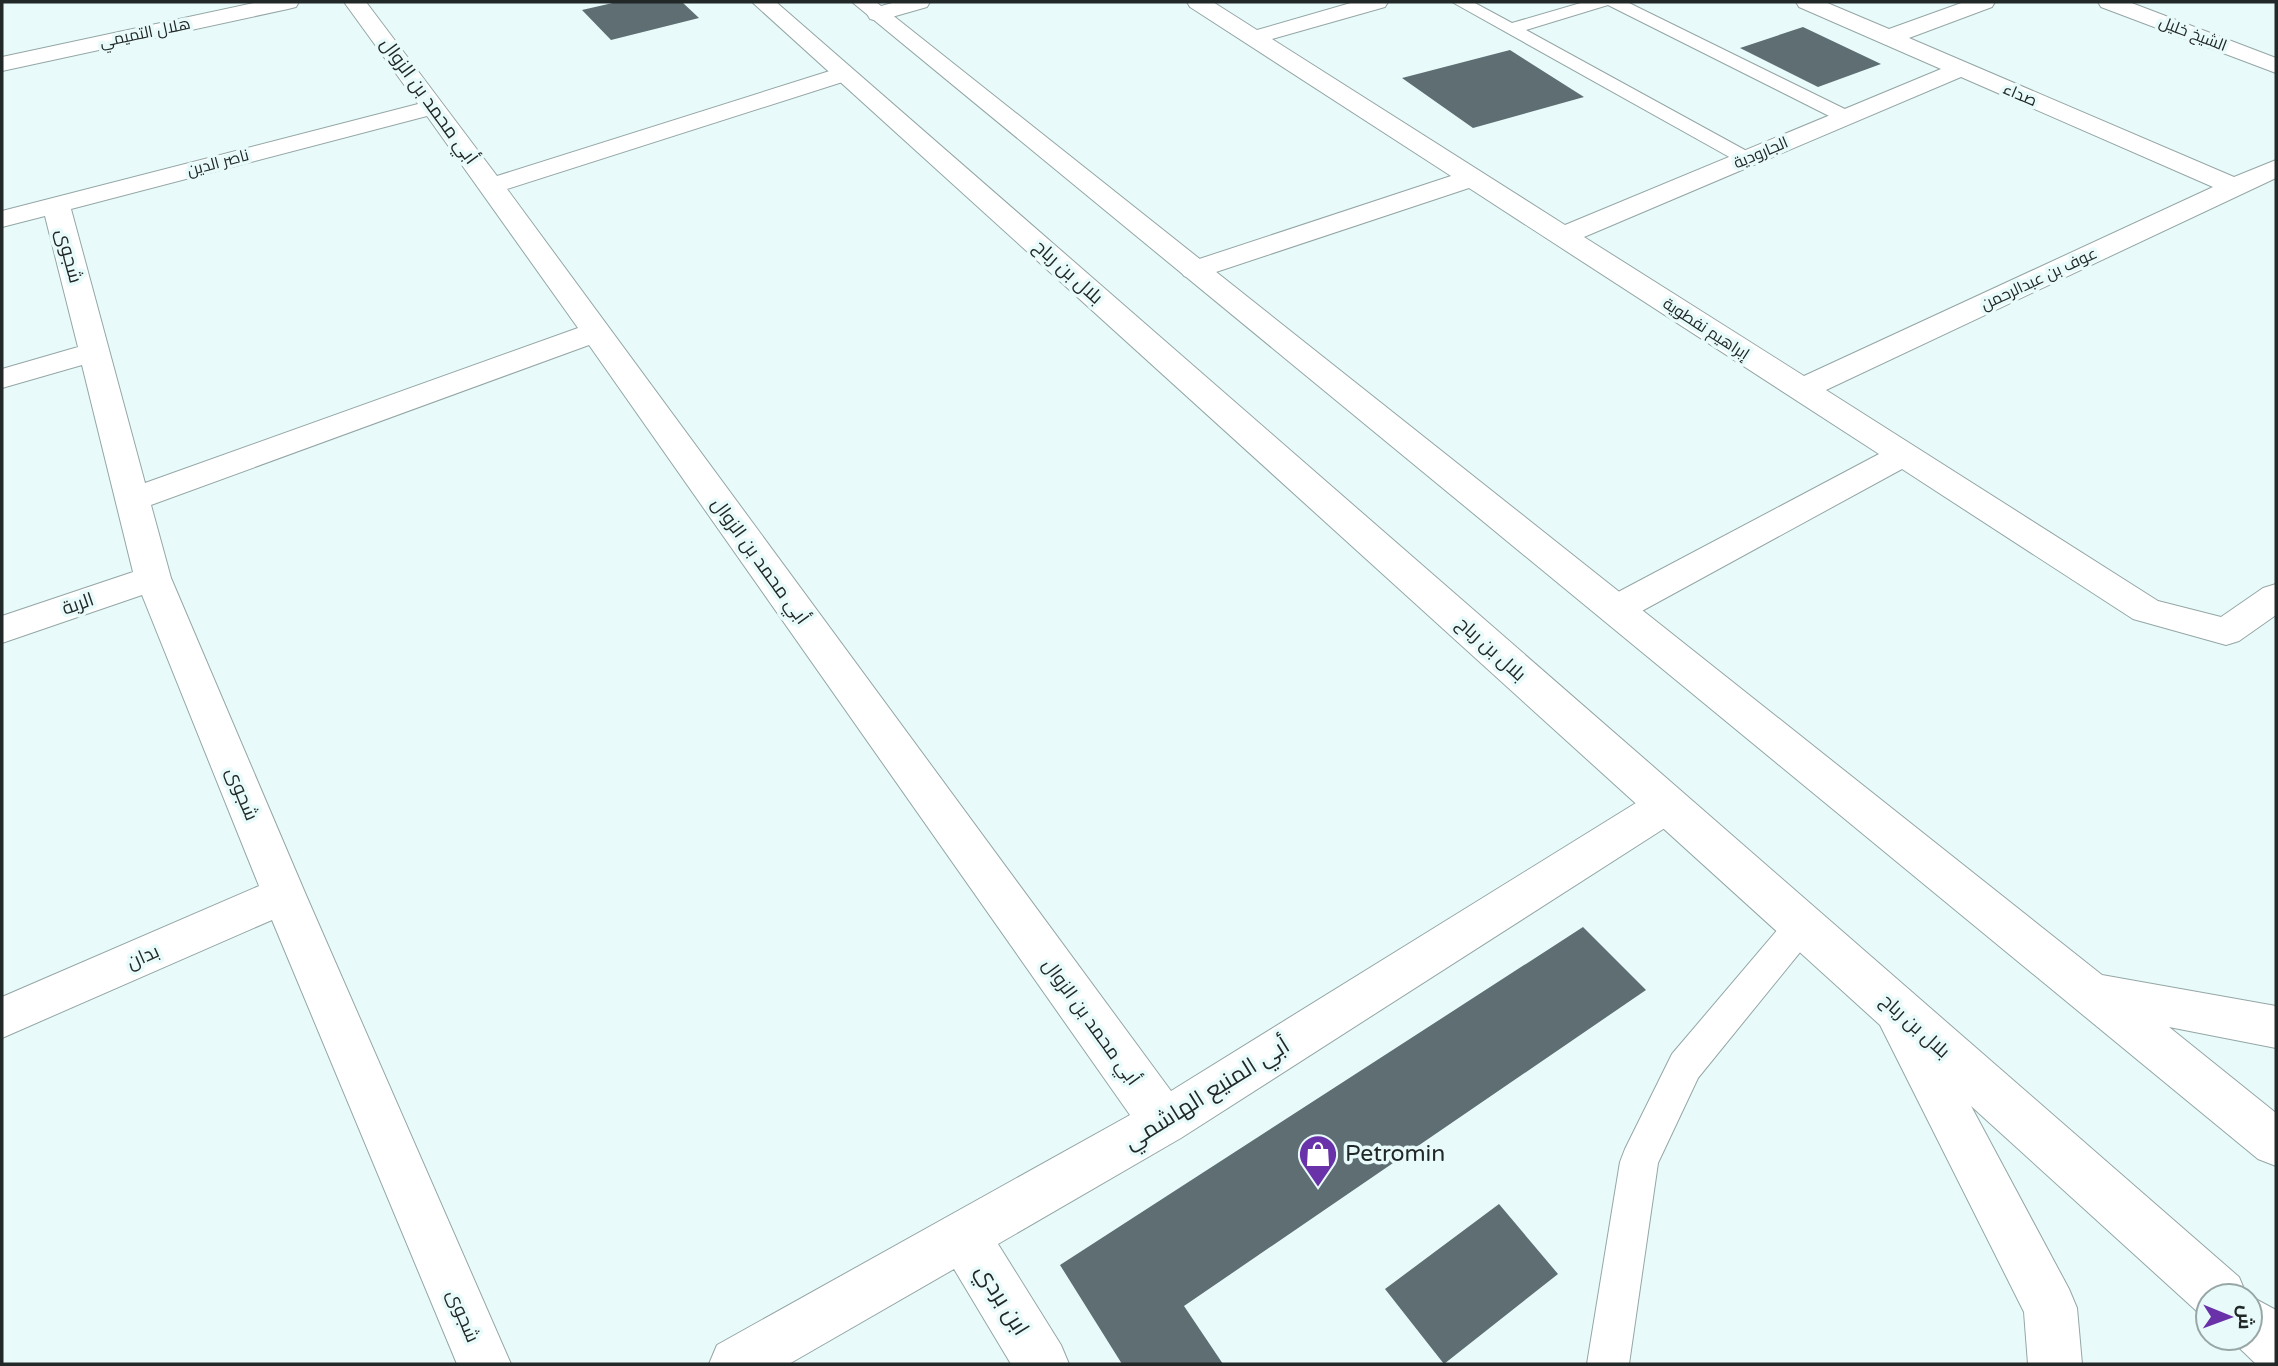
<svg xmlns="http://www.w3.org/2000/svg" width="2278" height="1366" font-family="'Varela Round',Cairo,sans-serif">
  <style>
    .building { fill: #5e6e73 }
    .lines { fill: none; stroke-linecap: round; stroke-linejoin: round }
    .service-casing { stroke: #94a6a5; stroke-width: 2 }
    .minor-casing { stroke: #94a6a5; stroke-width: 2 }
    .secondary-casing { stroke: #94a6a5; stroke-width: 2 }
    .service { fill: #fff; fill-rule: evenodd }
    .minor { fill: #fff; fill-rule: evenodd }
    .secondary { fill: #fff; fill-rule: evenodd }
    .labels { text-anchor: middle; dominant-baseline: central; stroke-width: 7; stroke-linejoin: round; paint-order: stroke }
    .far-street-label { font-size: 16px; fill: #212827; stroke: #e8fbfa }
    .street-label { font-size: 19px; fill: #212827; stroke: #e8fbfa }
    .near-street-label { font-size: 23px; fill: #212827; stroke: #e8fbfa }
    .near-poi-label { font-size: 23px; fill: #212827; stroke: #e8fbfa; text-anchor: start }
  </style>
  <rect width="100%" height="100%" fill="#e8fbfa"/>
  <path class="building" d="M617 2H682L699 18 611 40 582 10Z
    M1803 27 1881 64 1818 87 1740 48Z
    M1510 50 1584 97 1473 128 1402 78Z
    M1583 927 1646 990 1184 1306 1223 1364H1122L1060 1265Z
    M1499 1204 1558 1274 1444 1364 1385 1289Z"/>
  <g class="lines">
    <g class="service-casing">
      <path id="service" d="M1452 2H1473L1512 23 1584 2H1627L1853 113 1856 117 1853 121H1839L1608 5 1526 30 1754 155 1757 159 1754 163H1740Z
        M1802 911 1814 915 1819 925 1814 935 1698 1078 1658 1163 1629 1364H1587L1620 1162 1625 1149 1672 1054 1790 915Z"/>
    </g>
    <g class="minor-casing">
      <path id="minor" d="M258 2H299L296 7 288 9 2 71V57Z
        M344 2H366L497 176 836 69H852L856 74 852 79 507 189 1171 1091 1652 793 1667 789 1682 793 1688 805 1682 817 1181 1138 998 1244 1061 1345 1069 1364H1011L954 1269 789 1364H709L717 1345 1130 1115 589 345 151 505 171 578 306 895 511 1364H457L272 920 2 1038V997L259 886 142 595 2 643V616L133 572 82 365 2 388V369L78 347 45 216 2 227V211L418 104ZM427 116 578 328 145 483 71 209Z
        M896 2H930L927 7 878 21 870 19 867 14 870 9Z
        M1187 2H1213L1257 30 1354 2H1388L1385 7 1272 39 1565 225 1941 69 1799 7 1796 2H1825L1889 29 1964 2H1995L1992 7 1909 38 2234 177 2276 160V178L1826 390 2158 601 2221 617 2263 588 2276 584V615L2239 641 2226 645 2133 619 1902 469 1629 618 1616 622 1603 618 1598 609 1603 600 1879 454 1469 188 1204 276 1194 279 1184 276 1180 270 1184 264 1451 176 1190 7ZM1961 77 2213 187 1804 376 1584 237Z
        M2098 2H2129L2276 58V73L2101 7Z"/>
    </g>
    <g class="secondary-casing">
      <path id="secondary" d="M752 2H776L2239 1277 2247 1296H2208V1318L2201 1315 1971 1106 2069 1289 2077 1308 2082 1364H2028L2024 1312 1880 1025Z
        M852 2H876L2102 975 2276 1006V1048L2169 1027 2276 1113V1166L2258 1159Z
        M2250 1296 2276 1310V1364H2256L2229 1338H2250Z"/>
    </g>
    <use href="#service" class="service"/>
    <use href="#minor" class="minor"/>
    <use href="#secondary" class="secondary"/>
  </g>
  <defs>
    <g id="shop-pin" transform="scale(2.0125)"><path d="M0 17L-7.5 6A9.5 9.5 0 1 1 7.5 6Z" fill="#6932a8" stroke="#e8fbfa"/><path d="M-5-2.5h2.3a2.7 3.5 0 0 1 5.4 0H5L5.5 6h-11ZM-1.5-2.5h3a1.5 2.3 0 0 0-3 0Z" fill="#fff"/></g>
  </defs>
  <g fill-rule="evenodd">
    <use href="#shop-pin" x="1318" y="1154"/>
  </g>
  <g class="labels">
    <g class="far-street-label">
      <text transform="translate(145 33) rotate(-12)">هلال التميمي</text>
      <text transform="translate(2193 34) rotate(21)">الشيخ خليل</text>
      <text transform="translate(2020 95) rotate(23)">صداء</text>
      <text transform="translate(1761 153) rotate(-23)">الجارودية</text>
      <text transform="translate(218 163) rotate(-15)">ناصر الدين</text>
      <text transform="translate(2039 279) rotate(-25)">عوف بن عبدالرحمن</text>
      <text transform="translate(1706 329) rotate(33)">إبراهيم نفطوية</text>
    </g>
    <g class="street-label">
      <text transform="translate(429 101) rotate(54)">أبي محمد بن الزوال</text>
      <text transform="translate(69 256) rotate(75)">شجوى</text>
      <text transform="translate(1068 272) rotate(42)">بلال بن رباح</text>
      <text transform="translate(760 561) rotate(54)">أبي محمد بن الزوال</text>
      <text transform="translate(78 604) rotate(-19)">الربة</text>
      <text transform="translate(1491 649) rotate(42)">بلال بن رباح</text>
      <text transform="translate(242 794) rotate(68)">شجوى</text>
      <text transform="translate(143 957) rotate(-24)">بدان</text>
      <text transform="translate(1091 1022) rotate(54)">أبي محمد بن الزوال</text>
      <text transform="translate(1915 1026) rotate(42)">بلال بن رباح</text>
      <text transform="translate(463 1316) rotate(67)">شجوى</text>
    </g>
    <g class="near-street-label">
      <text transform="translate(1207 1094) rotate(-32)">أبي المنيع الهاشمي</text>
      <text transform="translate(1002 1300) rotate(58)">ابن بردي</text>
    </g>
    <g class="near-poi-label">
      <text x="1345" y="1154">Petromin</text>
    </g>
  </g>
  <rect width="2278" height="1366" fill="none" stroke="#212827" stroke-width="7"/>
  <g transform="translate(2229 1317) rotate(91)"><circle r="33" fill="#e8fbfa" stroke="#98a7a6" stroke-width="2"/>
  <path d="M0-5L12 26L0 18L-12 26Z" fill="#6932a8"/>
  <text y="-10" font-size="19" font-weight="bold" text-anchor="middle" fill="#212827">ش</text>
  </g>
</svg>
